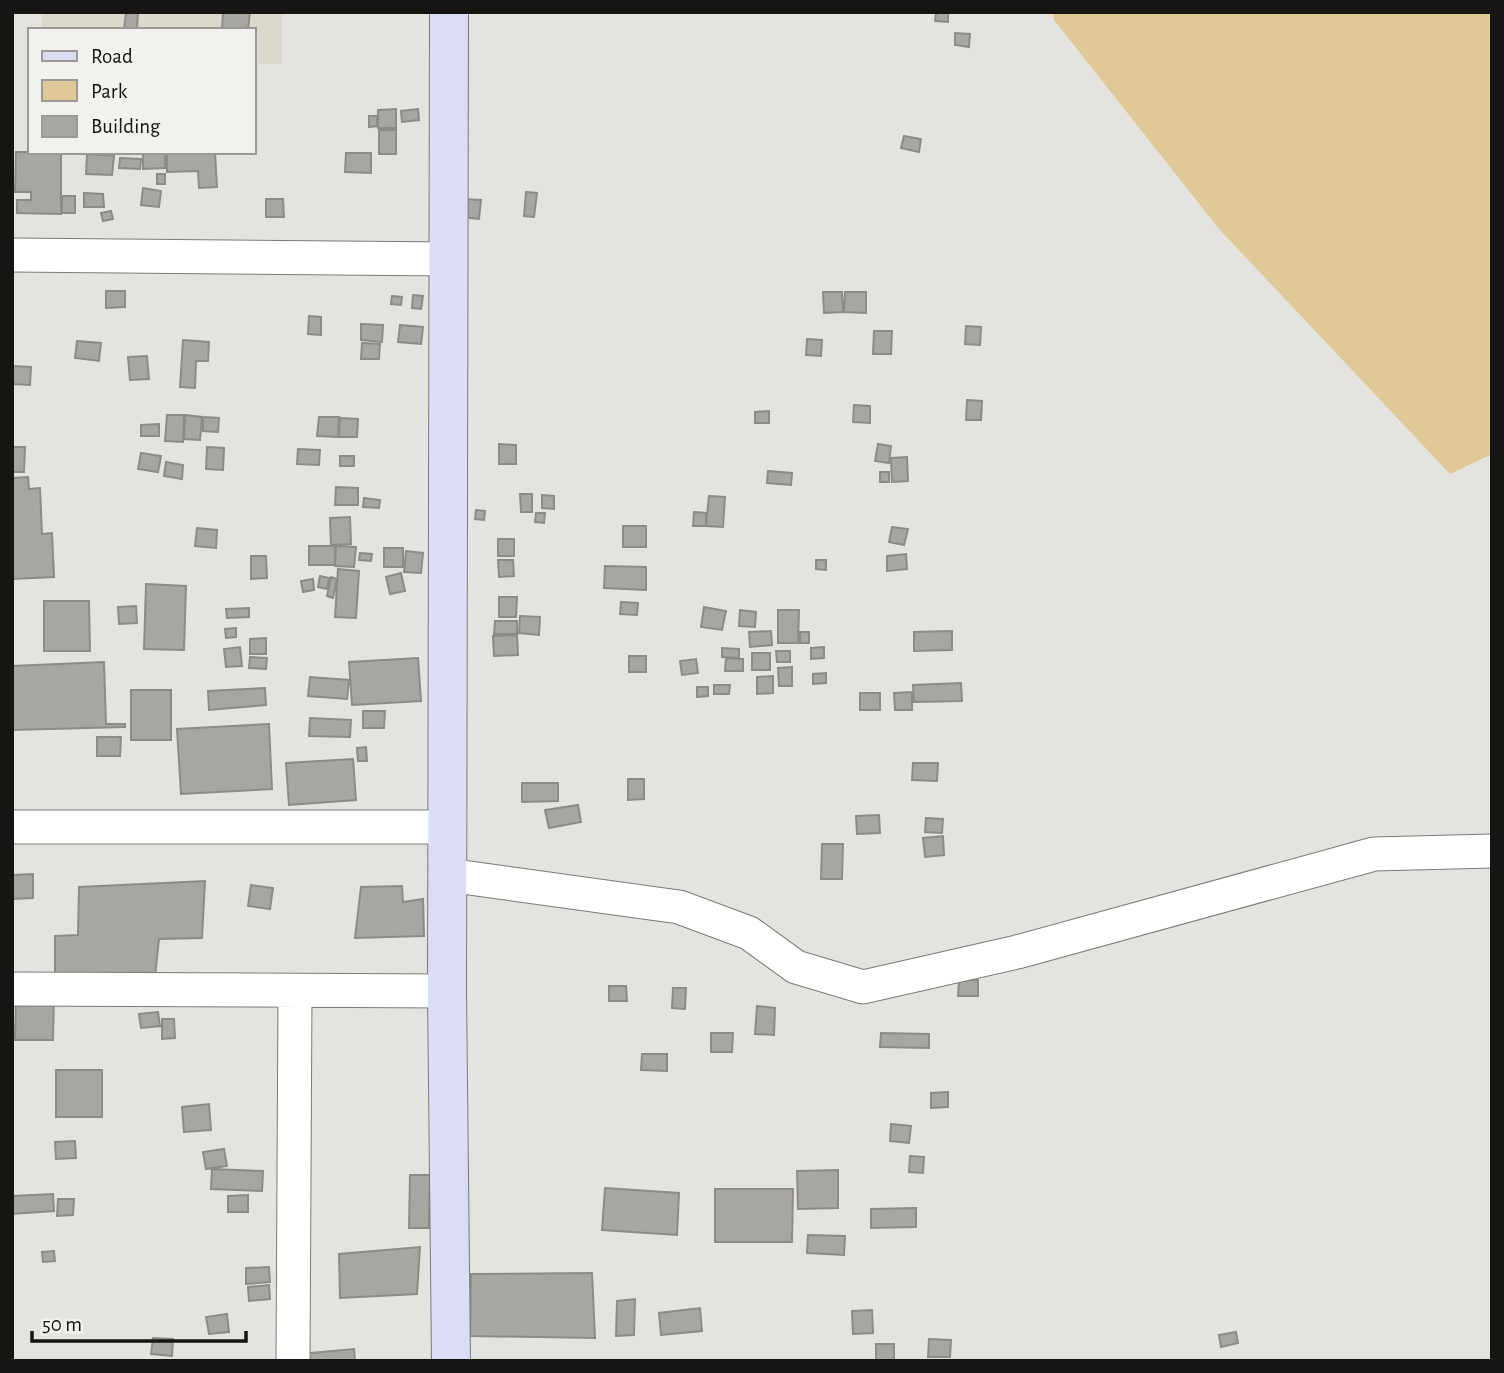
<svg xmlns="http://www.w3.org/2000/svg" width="1504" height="1373" font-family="'Alegreya Sans',sans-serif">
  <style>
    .built { fill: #dcd8ce }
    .green { fill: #dfc997 }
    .building { fill: #a7a6a3; stroke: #8d8b88; stroke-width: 2 }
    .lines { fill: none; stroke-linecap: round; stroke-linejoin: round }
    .street-casing { stroke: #7b7a77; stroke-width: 35 }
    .secondary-casing { stroke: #7b7a77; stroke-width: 40 }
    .street { stroke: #fff; stroke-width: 33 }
    .secondary { stroke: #dbdcf6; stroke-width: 38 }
  </style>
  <rect width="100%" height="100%" fill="#e5e3e0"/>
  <path class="built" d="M42 12H282V64H254V30H42Z"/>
  <path class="green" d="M1053 12H1492V454L1450 474 1219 229 1054 20Z"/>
  <path class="building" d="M126 12H138L137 30H124Z
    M223 12H250L248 30H222Z
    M936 12H948V22L935 21Z
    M955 33 970 34 969 47 955 45Z
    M396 109V128H378V110Z
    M418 109 419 120 402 122 401 111Z
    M369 116H377V126L369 127Z
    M379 130H396V154H379Z
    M904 136 921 139 919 152 901 148Z
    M16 152H61V214L17 213V200H31V192H15Z
    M167 152H215L217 187 199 188 198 171 167 172Z
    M346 153H371V173L345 172Z
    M87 154 114 156 112 175 86 174Z
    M143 154H165V168L143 169Z
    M120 158 141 159 140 169 119 168Z
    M157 174H165V184H157Z
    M143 188 161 191 159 207 141 205Z
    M526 192 537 193 534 217 524 216Z
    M84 193 103 194 104 207H84Z
    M62 196H75V213H62Z
    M266 199H283L284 217H266Z
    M464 199 481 200 479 219 462 217Z
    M111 211 113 219 103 221 101 213Z
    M106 291H125V307L106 308Z
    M823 292H842L843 312 824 313Z
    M845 292H866V313L844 312Z
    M413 295 423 296 421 309 412 308Z
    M392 296 402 297 401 305 391 304Z
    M309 316 321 317V335L308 334Z
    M361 324 383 325 382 342 361 340Z
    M400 325 423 327 421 344 398 342Z
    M966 326 981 327 980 345 965 344Z
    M874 331H892L891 354H873Z
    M807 339 822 340 821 356 806 355Z
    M183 340 209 342 208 361H196L195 388 180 387Z
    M77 341 101 343 99 361 75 358Z
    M362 343 380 344 379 359H361Z
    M147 356 149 379 130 380 128 357Z
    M12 366 31 367 30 385 12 384Z
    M967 400 982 401 981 420H966Z
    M854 405 870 406V423L853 422Z
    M769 411V423H755V412Z
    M167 415H184L183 442 165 441Z
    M185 415 202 417 200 440 184 439Z
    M203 417 219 418 218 432 203 431Z
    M319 417H339L338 437 317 436Z
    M340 418 358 419 357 437H339Z
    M159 424V436H141V425Z
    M499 444 516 445V464H499Z
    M878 444 891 446 889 463 875 461Z
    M12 447H25L24 472H12Z
    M207 447 224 448 223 470 206 469Z
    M298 449 320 450 319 465 297 464Z
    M141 453 161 456 158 472 138 469Z
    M340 456H354V466H340Z
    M907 457 908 481 892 482 891 458Z
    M166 462 183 465 182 479 164 476Z
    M768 471 792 473 791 485 767 483Z
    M880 472H889V482H880Z
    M28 477 29 489 40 488 42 534 52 533 54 577 12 579V478Z
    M336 487 358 488V505H335Z
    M520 494H532V512H521Z
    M542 495 554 496V509L542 508Z
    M709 496 725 497 723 527 706 526Z
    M364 498 380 500 379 508 363 507Z
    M476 510 485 511 484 520 475 519Z
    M694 512 706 513V526H693Z
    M536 513H545L544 523 535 522Z
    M350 517 351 544 331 545 330 518Z
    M623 526H646V547H623Z
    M892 527 908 529 904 545 889 542Z
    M197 528 217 530 216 548 195 546Z
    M498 539H514V556H498Z
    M309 546H335V565H309Z
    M336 546 356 547 354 567 335 566Z
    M384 548H403V567H384Z
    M406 551 423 553 421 573 404 572Z
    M360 553 372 554 371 561 359 560Z
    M906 554 907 569 887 571V556Z
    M251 556H266L267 578 251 579Z
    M498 560H513L514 576 499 577Z
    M816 560H826V570L816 569Z
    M605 566 646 567V590L604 588Z
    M338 569 359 571 356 618 335 617Z
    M401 573 405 591 390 594 386 577Z
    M320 576 329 578 327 589 318 587Z
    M331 577 337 579 333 598 327 596Z
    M313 579 314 590 303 592 301 581Z
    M146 584 186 586 184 650 144 649Z
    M499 597H517L516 617H499Z
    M44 601H89L90 651H44Z
    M621 602 638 603 637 615 620 614Z
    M136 606 137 623 119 624 118 607Z
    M704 607 726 611 722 630 701 627Z
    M249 608V617L227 618 226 609Z
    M740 610 756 612 755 627 739 626Z
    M778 610H799L798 643H778Z
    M520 616 540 617 539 635 519 633Z
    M495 621H517V634H494Z
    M236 628V637L226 638 225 629Z
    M771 631 772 645 750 647 749 632Z
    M952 631V650L914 651V632Z
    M800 632H809V643H800Z
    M517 635 518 655 494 656 493 636Z
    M266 638V654H250V639Z
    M240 647 242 666 226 667 224 649Z
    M824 647V658L811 659V648Z
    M722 648 739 649V658L722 657Z
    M776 651H790V662H777Z
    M752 653H770V670H752Z
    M629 656H646V672H629Z
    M250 657 267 658 266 669 249 668Z
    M418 658 421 701 352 705 349 662Z
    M726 658 743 659V671H725Z
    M696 659 698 673 682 675 680 661Z
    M104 662 106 724H125V727L12 730V666Z
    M792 667V686H779L778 668Z
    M826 673V683L813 684V674Z
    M773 676V693L757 694V677Z
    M310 677 349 680 347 699 308 696Z
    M961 683 962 701 914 702 913 685Z
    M714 685H730L729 694H714Z
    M697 687H708V696L697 697Z
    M265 688 266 705 209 710 208 691Z
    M131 690H171V740H131Z
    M912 692V710H895L894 693Z
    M860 693H880V710H860Z
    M363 711H385L384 728H363Z
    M310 718 351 720 350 737 309 736Z
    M269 724 272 789 181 794 177 729Z
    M97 737H121L120 756H97Z
    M366 747 367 761H358L357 748Z
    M353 759 356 800 289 805 286 763Z
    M913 763H938L937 781 912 780Z
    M628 779H644V799L628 800Z
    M522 783H558V801L522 802Z
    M578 805 581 822 549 828 545 810Z
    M879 815 880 833 857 834 856 816Z
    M926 818 943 819 942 833 925 832Z
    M943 836 944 855 925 857 923 838Z
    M822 844H843L842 879H821Z
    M33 874V898L12 899V875Z
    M205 881 202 938 159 939 155 976 55 979V936L78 935 79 887Z
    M251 885 273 888 270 909 248 906Z
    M402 886 403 902 423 899 424 936 355 938 361 887Z
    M959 980H978V996H958Z
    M609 986H626L627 1001H609Z
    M673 988H686L685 1009 672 1008Z
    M16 996H54L53 1040H15Z
    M757 1006 775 1008 774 1035 755 1034Z
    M158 1012 160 1026 141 1028 139 1014Z
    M162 1019H174L175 1038 162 1039Z
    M711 1033H733L732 1052H711Z
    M881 1033 929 1034V1048L880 1047Z
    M642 1054H667V1071L641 1070Z
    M56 1070H102V1117H56Z
    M948 1092V1107L931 1108V1093Z
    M209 1104 211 1130 184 1132 182 1107Z
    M891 1124 911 1126 909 1143 890 1141Z
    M75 1141 76 1158 56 1159 55 1142Z
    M224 1149 227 1166 206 1169 203 1152Z
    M910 1156 924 1157 923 1173 909 1172Z
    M212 1169 263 1171 262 1191 211 1189Z
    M838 1170V1208L798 1209 797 1171Z
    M410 1175H430L429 1228H409Z
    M605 1188 679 1193 677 1235 602 1230Z
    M715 1189H793L792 1242H715Z
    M53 1194 54 1211 12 1214V1196Z
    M248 1195V1212H228V1196Z
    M58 1199H74L73 1215 57 1216Z
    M916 1208V1227L871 1228V1209Z
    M808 1235 845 1236 844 1255 807 1253Z
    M420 1247 417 1294 340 1298 339 1254Z
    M54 1251 55 1261 43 1262 42 1252Z
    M269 1267 270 1282 246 1284V1268Z
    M592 1273 595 1338 470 1336 471 1274Z
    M269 1285 270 1299 249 1301 248 1287Z
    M635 1299 634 1335 616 1336 617 1301Z
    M700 1308 702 1331 661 1335 659 1313Z
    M872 1310 873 1333 853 1334 852 1311Z
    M227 1314 229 1332 209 1334 206 1317Z
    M1236 1332 1238 1343 1221 1347 1219 1335Z
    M153 1338 173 1339 172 1356 151 1354Z
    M929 1339 951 1340 950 1357H928Z
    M876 1344H894V1361H876Z
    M354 1349 355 1361H300V1354Z"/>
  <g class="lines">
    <g class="street-casing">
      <path id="street" d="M12 255 449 259
        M12 827H449
        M448 875 679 907 749 933 796 967 863 987 1017 952 1374 854 1492 851
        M12 989 447 991
        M293 1361 295 991"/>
    </g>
    <g class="secondary-casing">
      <path id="secondary" d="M449 12 447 991 451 1361"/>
    </g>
    <use href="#street" class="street"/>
    <use href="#secondary" class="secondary"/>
  </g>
  <rect width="1504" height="1373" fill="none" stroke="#161514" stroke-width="28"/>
  <rect x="28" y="28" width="228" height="126" fill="#f2f1ed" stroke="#9a9996" stroke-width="2"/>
  <rect x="42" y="51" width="35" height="10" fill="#dbdcf6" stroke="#9a9996" stroke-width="2"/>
  <text x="91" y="63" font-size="21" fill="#161514">Road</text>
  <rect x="42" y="80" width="35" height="21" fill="#dfc997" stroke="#9a9996" stroke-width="2"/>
  <text x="91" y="98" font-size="21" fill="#161514">Park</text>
  <rect x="42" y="116" width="35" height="21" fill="#a7a6a3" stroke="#9a9996" stroke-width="2"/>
  <text x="91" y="133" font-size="21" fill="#161514">Building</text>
  <path d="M32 1331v10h214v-10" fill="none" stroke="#161514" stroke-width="3.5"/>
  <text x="42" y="1331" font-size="21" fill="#161514" stroke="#f2f1ed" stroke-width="5" paint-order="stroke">50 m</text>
</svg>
